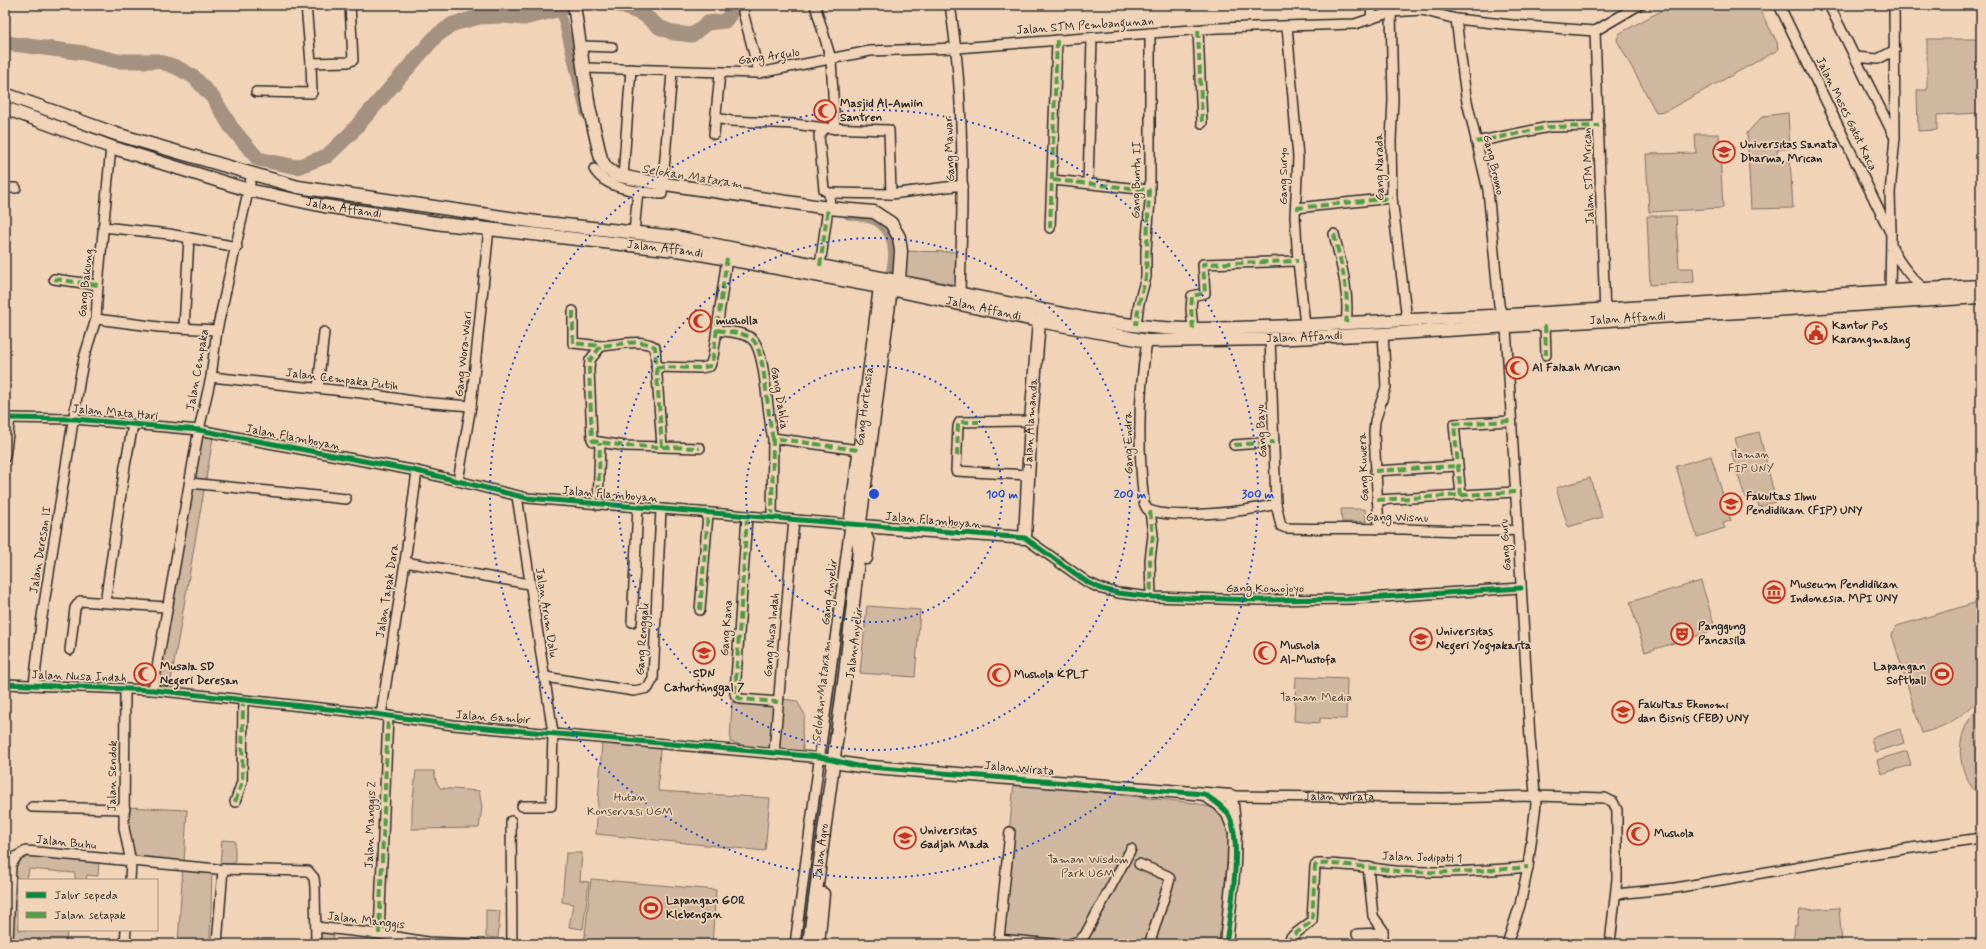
<svg xmlns="http://www.w3.org/2000/svg" width="1986" height="949" font-family="Mynerve,sans-serif">
  <style>
    .green { fill: #d0b8a0; stroke: #7e7266 }
    .lines { fill: none; stroke-linecap: round; stroke-linejoin: round }
    .canal { stroke: #a49180; stroke-width: 9 }
    .river { stroke: #a49180; stroke-width: 15 }
    .street-casing { stroke: #2b2b2b; stroke-width: 12 }
    .secondary-casing { stroke: #2b2b2b; stroke-width: 15 }
    .street { stroke: #f1d3b7; stroke-width: 9 }
    .secondary { stroke: #f1d3b7; stroke-width: 12 }
    .quiet { stroke: #4f9d41; stroke-width: 4; stroke-dasharray: 8 4; stroke-linecap: butt }
    .cycleway-casing { stroke: #f1d3b7; stroke-width: 8 }
    .cycleway { stroke: #00873e; stroke-width: 5 }
    .ring { fill: none; stroke: #1d4ed8; stroke-width: 2; stroke-dasharray: 2 4 }
    .labels { text-anchor: middle; dominant-baseline: central; stroke-width: 3.5; stroke-linejoin: round; paint-order: stroke }
    .street-label { font-size: 12px; fill: #2b2b2b; stroke: #f1d3b7 }
    .poi-label { font-size: 12px; font-weight: bold; fill: #2b2b2b; stroke: #f1d3b7; text-anchor: start }
    .park-label { font-size: 12px; fill: #44403d; stroke: #f1d3b7 }
    .water-label { font-size: 13px; font-style: italic; fill: #494440; stroke: #f1d3b7 }
    .centre { fill: #1d4ed8; stroke: #f1d3b7; stroke-width: 2 }
    .ring-label { font-size: 12px; text-anchor: middle; font-weight: bold; fill: #1d4ed8; stroke: #f1d3b7; stroke-width: 3.5; stroke-linejoin: round; paint-order: stroke }
  </style>
  <rect width="100%" height="100%" fill="#f1d3b7"/>
  <filter id="ink" filterUnits="userSpaceOnUse"><feTurbulence type="fractalNoise" baseFrequency=".025" numOctaves="2"/><feDisplacementMap in="SourceGraphic" scale="8" xChannelSelector="R" yChannelSelector="G"/><feConvolveMatrix kernelMatrix="1 2 1 2 8 2 1 2 1" color-interpolation-filters="sRGB"/></filter>
  <g filter="url(#ink)">
    <path class="green" d="M1672 5H1757L1777 42 1778 50 1666 111 1656 112 1617 40 1619 34 1622 32Z
      M1927 39H1981V113L1937 115V130L1918 131 1917 90H1927Z
      M1788 113 1790 148 1777 150 1778 161 1790 160 1793 208 1751 209 1747 133 1763 116Z
      M1695 134H1719L1723 208 1649 212 1646 154 1696 153Z
      M1647 216H1676L1679 268H1693L1694 282 1650 285Z
      M900 251 959 252 958 285 895 274Z
      M1759 432 1776 502 1759 507 1756 495 1745 498 1731 451 1738 449 1735 438Z
      M201 436 213 438 170 686 158 683Z
      M1711 456 1731 521 1723 523 1725 528 1697 537 1676 466Z
      M1590 478 1602 517 1568 527 1556 488Z
      M1341 509H1365L1366 522H1342Z
      M1701 581 1714 624 1713 629 1710 632 1645 652 1630 602Z
      M1981 601V698C1963 716 1946 727 1922 733L1892 635 1897 626Z
      M867 606 920 610 915 677 860 673Z
      M1296 677 1347 679 1346 719 1320 718V723L1294 721Z
      M783 699 797 701 805 715 802 730 803 753 778 750Z
      M732 702 774 704 771 753 730 742Z
      M1981 706V797C1954 773 1953 730 1981 706Z
      M1900 729 1904 743 1875 752 1871 738Z
      M602 742 660 747 658 791 770 798 765 851 596 834Z
      M1907 751 1911 765 1881 774 1877 760Z
      M416 771H434L436 781 440 788 479 791 482 807 479 828 412 829V809Z
      M1014 783 1195 803 1223 811 1230 830 1220 944H998Z
      M126 807 187 810 184 864 212 868 210 944H178L183 865 124 862Z
      M222 840 235 841V863L220 865Z
      M566 853H582L580 881 589 882 583 929 569 927 573 904 562 902Z
      M27 854 99 860 98 876 87 875 86 880H75V873L29 869 27 880H19V930H67L66 944H12L11 880 17 859Z
      M591 879 716 890 712 944H584Z
      M1839 908 1842 944H1793L1795 925H1797L1800 910Z
      M486 910 500 911 498 938 486 937Z
      M317 931 334 932 332 944H317Z"/>
    <g class="lines">
      <path class="canal" d="M559 5 585 114
        M848 215C858 217 872 217 880 224 898 238 893 266 887 285
        M828 760 851 548
        M802 944 823 797"/>
      <path class="river" d="M619 5 643 14 659 27 674 33 692 35 707 23 725 21 737 5
        M5 43 84 53 117 61H158L176 67 194 77 214 99 231 127 258 159 297 167 327 156 350 134 436 36 453 24 479 17 504 16 524 18 578 5"/>
      <g class="street-casing">
        <g id="street">
          <path d="M306 5 311 63 348 62 353 60 350 5"/>
          <path d="M745 5 743 12 759 73"/>
          <path d="M815 5 831 59 835 129"/>
          <path d="M950 5C965 101 963 197 960 293"/>
          <path d="M1779 5 1891 234 1890 291"/>
          <path d="M1829 5 1894 136"/>
          <path d="M1391 12 1393 100 1391 140 1392 198 1407 320"/>
          <path d="M1371 19 1372 5"/>
          <path d="M1456 19 1466 97 1488 190 1499 305 1506 327 1530 738 1536 804 1528 867 1520 905 1507 944"/>
          <path d="M1287 26 1298 158 1295 216 1298 261 1305 325"/>
          <path d="M1198 30 1202 123"/>
          <path d="M1595 31 1605 315"/>
          <path d="M1595 31 1639 5"/>
          <path d="M582 46 612 47"/>
          <path d="M1855 57 1878 59 1895 50"/>
          <path d="M584 68 759 73 870 51 957 48 1217 28 1355 24 1391 12 1422 10 1456 19 1512 25 1595 31"/>
          <path d="M256 92 312 93 311 63"/>
          <path d="M716 118 731 121 794 124 825 128 889 130 891 194"/>
          <path d="M825 128 819 135 824 190 829 193 830 208"/>
          <path d="M714 134 720 73"/>
          <path d="M1476 142 1549 127 1599 126"/>
          <path d="M594 169C606 190 641 192 662 194L672 72"/>
          <path d="M623 177 631 69"/>
          <path d="M1053 180 1149 190"/>
          <path d="M1088 183 1092 38"/>
          <path d="M5 188H16"/>
          <path d="M829 193 891 194 963 185"/>
          <path d="M1296 208 1392 198"/>
          <path d="M103 227 169 234 237 247"/>
          <path d="M1050 228 1057 40"/>
          <path d="M1891 231 1890 193 1895 137 1894 5"/>
          <path d="M634 232 638 191"/>
          <path d="M1334 234C1341 263 1350 294 1346 323"/>
          <path d="M1892 247C1896 259 1915 284 1926 289"/>
          <path d="M820 266 828 208"/>
          <path d="M54 279 98 285"/>
          <path d="M573 311V343L601 346"/>
          <path d="M96 319 159 327 217 330"/>
          <path d="M1136 325 1139 303 1146 277V250L1150 201V33"/>
          <path d="M1545 325 1546 355"/>
          <path d="M184 328 189 238"/>
          <path d="M1193 329 1191 309 1192 296 1205 293 1203 264 1298 261"/>
          <path d="M717 330C727 332 744 332 752 339 766 350 767 418 773 438L858 450"/>
          <path d="M1270 339 1276 504 1281 526 1286 528C1325 529 1365 528 1405 529 1443 530 1480 533 1517 530"/>
          <path d="M1147 341C1138 395 1138 449 1144 503L1147 509C1171 521 1248 511 1276 504"/>
          <path d="M656 367 701 368 710 366 713 357 727 258"/>
          <path d="M211 377 362 393 419 402 471 406"/>
          <path d="M318 388 324 332"/>
          <path d="M5 418 75 419 199 430 417 471 527 498 857 525"/>
          <path d="M1234 445 1274 442"/>
          <path d="M662 447 655 347C641 338 617 345 601 346L590 360 589 369 592 439 593 441 625 446 700 448"/>
          <path d="M5 457 10 418"/>
          <path d="M1375 471 1457 466"/>
          <path d="M1028 475 956 471 958 426 960 422 1031 421"/>
          <path d="M458 481 471 406 489 228"/>
          <path d="M190 483 346 499"/>
          <path d="M517 496 553 733 551 806H522"/>
          <path d="M1461 496 1454 424 1511 421"/>
          <path d="M1377 500 1515 492"/>
          <path d="M598 505 600 443"/>
          <path d="M1150 511 1153 535 1150 560 1151 597"/>
          <path d="M747 517 735 693 736 696 741 699 778 702"/>
          <path d="M772 518 773 438"/>
          <path d="M1379 529 1374 433 1375 421 1386 387 1383 334"/>
          <path d="M1025 538 1087 582 1102 589 1118 593 1151 597 1258 600 1352 599 1521 588"/>
          <path d="M405 562 529 584"/>
          <path d="M106 596 125 466 133 425"/>
          <path d="M700 610 708 514"/>
          <path d="M632 622 638 507"/>
          <path d="M70 650 75 608 80 601 166 607"/>
          <path d="M545 677 634 691 648 688 653 679 661 509"/>
          <path d="M5 684 153 690 375 714 453 725 833 759"/>
          <path d="M34 685 41 623 80 378 84 358 96 319 98 285 111 147"/>
          <path d="M125 689 124 828 131 862 130 880"/>
          <path d="M153 690 198 434 211 377 217 330 252 174"/>
          <path d="M381 715 405 562 417 471"/>
          <path d="M774 753 794 520"/>
          <path id="s1" d="M1231 796 1444 798 1536 796 1605 798 1613 802 1617 810V879L1610 944"/>
          <path d="M235 802 242 782 243 700"/>
          <path d="M32 807 125 809"/>
          <path d="M511 821 512 944"/>
          <path d="M1010 832 999 939 1053 944"/>
          <path d="M1139 864 1168 876 1170 879 1150 942 1147 944"/>
          <path d="M1368 867 1373 916 1383 930V944"/>
          <path d="M1616 894 1675 888 1870 854 1981 838"/>
          <path d="M316 927 379 934 427 942 476 944"/>
          <path d="M379 934 388 716"/>
          <path d="M1357 934 1383 933"/>
          <path d="M8 944 11 865 17 856 26 851 217 869 308 871 314 878 315 887 316 944"/>
          <path d="M125 944 126 930"/>
          <path d="M217 944 223 869"/>
          <path d="M795 944 850 525"/>
          <path d="M1070 944 1079 941 1085 935 1131 849"/>
          <path d="M1287 944 1291 937 1312 921 1315 866 1317 864C1343 863 1370 868 1396 871 1440 874 1485 871 1528 867"/>
        </g>
      </g>
      <g class="secondary-casing">
        <g id="secondary">
          <path d="M574 5 589 107 601 159 606 168 616 175 645 181 828 208 874 212 891 223 899 237 901 251 899 280"/>
          <path d="M5 94 116 134 298 187 537 222 675 237 1093 320C1124 324 1155 329 1186 329 1261 329 1335 323 1410 320 1600 312 1790 296 1981 286"/>
          <path id="s2" d="M5 108 111 147 248 190 324 206 443 224 684 251 886 288 1039 321 1147 341 1270 339 1383 334 1981 297"/>
          <path id="s3" d="M861 526 1025 538 1031 421 1039 321"/>
          <path d="M866 558 868 542 860 522 891 289"/>
          <path d="M833 759 840 763 860 766 1231 796 1235 832"/>
          <path d="M1205 795 1219 804 1228 814 1235 832 1234 864 1226 944"/>
          <path id="s4" d="M809 944 845 675 859 551C860 537 850 529 851 518L880 287"/>
          <path d="M818 944 823 894"/>
        </g>
      </g>
      <use href="#street" class="street"/>
      <use href="#secondary" class="secondary"/>
      <path class="quiet" d="M1198 30 1202 123
        M1476 142 1549 127 1599 126
        M1053 180 1149 190 1146 277 1139 303 1136 325
        M1296 208 1392 198
        M1050 228 1057 40
        M1334 234C1341 263 1350 294 1346 323
        M820 266 828 208
        M54 279 98 285
        M573 311V343L601 346
        M1545 325 1546 355
        M1193 329 1191 309 1192 296 1205 293 1203 264 1298 261
        M717 330C727 332 744 332 752 339 766 350 767 418 773 438L858 450
        M656 367 701 368 710 366 713 357 727 258
        M1234 445 1274 442
        M662 447 655 347C641 338 617 345 601 346L590 360 589 369 592 439 593 441 625 446 700 448
        M957 456 958 424 960 422H979
        M1375 471 1457 466
        M1461 496 1454 424 1511 421
        M1377 500 1515 492
        M598 505 600 443
        M1150 511 1153 535 1150 560 1151 597
        M747 517 735 693 736 696 741 699 778 702
        M772 518 773 438
        M700 610 708 514
        M235 802 242 782 243 700
        M379 934 388 716
        M1287 944 1291 937 1312 921 1315 866 1317 864C1343 863 1370 868 1396 871 1440 874 1485 871 1528 867"/>
      <g class="cycleway-casing">
        <path id="cycleway" d="M5 418 75 419 199 430 417 471 527 498 1025 538 1087 582 1102 589 1118 593 1151 597 1258 600 1352 599 1521 588
          M5 684 153 690 375 714 453 725 820 757 857 766 1204 794C1213 800 1222 805 1228 814 1244 840 1230 913 1226 944"/>
      </g>
      <use href="#cycleway" class="cycleway"/>
    </g>
  </g>
  <g class="ring">
    <circle cx="874" cy="494" r="128"/>
    <circle cx="874" cy="494" r="256"/>
    <circle cx="874" cy="494" r="384"/>
  </g>
  <defs>
    <g id="mosque-ring" transform="scale(1.15)"><circle r="9.5" fill="#f1d3b7" stroke="#c8321e" stroke-width="1.5"/><path d="M3.5-4.9A6 6 0 1 0 3.5 4.9A5 5 0 1 1 3.5-4.9Z" fill="#c8321e"/></g>
    <g id="university-ring" transform="scale(1.15)"><circle r="9.5" fill="#f1d3b7" stroke="#c8321e" stroke-width="1.5"/><path d="M0-5L7-2L0 1L-7-2ZM-4 1L0 2.5L4 1V4Q0 6-4 4Z" fill="#c8321e"/></g>
    <g id="civic-ring" transform="scale(1.15)"><circle r="9.5" fill="#f1d3b7" stroke="#c8321e" stroke-width="1.5"/><path d="M-.6-6.5H3V-4.5H.6V-3L4-1V1h2V6H-6V1h2V-1L-.6-3ZM-1.2 2.5V6h2.4V2.5Z" fill="#c8321e"/></g>
    <g id="museum-ring" transform="scale(1.15)"><circle r="9.5" fill="#f1d3b7" stroke="#c8321e" stroke-width="1.5"/><path d="M0-6L6-3V-2H-6V-3ZM-5-1h2V3h-2ZM-1-1h2V3h-2ZM3-1h2V3H3ZM-6 4H6V6H-6Z" fill="#c8321e"/></g>
    <g id="theatre-ring" transform="scale(1.15)"><circle r="9.5" fill="#f1d3b7" stroke="#c8321e" stroke-width="1.5"/><path d="M-5-5.5Q0-4 5-5.5V0Q5 5 0 6Q-5 5-5 0ZM-3.3-2.5H-1v1.5H-3.3ZM1-2.5H3.3v1.5H1ZM-2.8 1Q0 5.5 2.8 1Z" fill="#c8321e"/></g>
    <g id="school-ring" transform="scale(1.15)"><circle r="9.5" fill="#f1d3b7" stroke="#c8321e" stroke-width="1.5"/><path d="M0-5L7-2L0 1L-7-2ZM-4 1L0 2.5L4 1V4Q0 6-4 4Z" fill="#c8321e"/></g>
    <g id="stadium-ring" transform="scale(1.15)"><circle r="9.5" fill="#f1d3b7" stroke="#c8321e" stroke-width="1.5"/><path d="M0-5a6.5 5 0 1 0 0 10a6.5 5 0 1 0 0-10ZM-3.5-1.8h7v3.6h-7Z" fill="#c8321e"/></g>
  </defs>
  <g fill-rule="evenodd">
    <use href="#mosque-ring" x="825" y="111"/>
    <use href="#university-ring" x="1724" y="152"/>
    <use href="#mosque-ring" x="700" y="321"/>
    <use href="#civic-ring" x="1816" y="333"/>
    <use href="#mosque-ring" x="1517" y="368"/>
    <use href="#university-ring" x="1731" y="504"/>
    <use href="#museum-ring" x="1774" y="592"/>
    <use href="#theatre-ring" x="1682" y="634"/>
    <use href="#university-ring" x="1421" y="639"/>
    <use href="#school-ring" x="704" y="653"/>
    <use href="#mosque-ring" x="1265" y="653"/>
    <use href="#mosque-ring" x="145" y="674"/>
    <use href="#stadium-ring" x="1942" y="674"/>
    <use href="#mosque-ring" x="999" y="675"/>
    <use href="#university-ring" x="1623" y="712"/>
    <use href="#mosque-ring" x="1638" y="834"/>
    <use href="#university-ring" x="905" y="838"/>
    <use href="#stadium-ring" x="651" y="908"/>
  </g>
  <g class="labels">
    <g class="street-label">
      <text transform="translate(1085 26) rotate(-4)">Jalan STM Pembangunan</text>
      <text transform="translate(769 57) rotate(-8)">Gang Argulo</text>
      <text transform="translate(1846 114) rotate(64)">Jalan Moses Gatot Kaca</text>
      <text transform="translate(950 149) rotate(-92)">Gang Mawar</text>
      <text transform="translate(1493 165) rotate(77)">Gang Bromo</text>
      <text transform="translate(1380 167) rotate(-91)">Gang Narada</text>
      <text transform="translate(1284 176) rotate(-90)">Gang Suryo</text>
      <text transform="translate(1589 176) rotate(-92)">Jalan STM Mrican</text>
      <text transform="translate(1137 180) rotate(-89)">Gang Buntu II</text>
      <text stroke="none"><textPath href="#s2" startOffset="354">Jalan Affandi</textPath></text>
      <text stroke="none"><textPath href="#s2" startOffset="678">Jalan Affandi</textPath></text>
      <text transform="translate(86 283) rotate(-84)">Gang Bakung</text>
      <text stroke="none"><textPath href="#s2" startOffset="1002">Jalan Affandi</textPath></text>
      <text stroke="none"><textPath href="#s2" startOffset="1650">Jalan Affandi</textPath></text>
      <text stroke="none"><textPath href="#s2" startOffset="1326">Jalan Affandi</textPath></text>
      <text transform="translate(464 354) rotate(-84)">Gang Wora-Wari</text>
      <text transform="translate(198 370) rotate(-80)">Jalan Cempaka</text>
      <text transform="translate(342 380) rotate(7)">Jalan Cempaka Putih</text>
      <text transform="translate(779 398) rotate(81)">Gang Dahlia</text>
      <text stroke="none"><textPath href="#s4" startOffset="543">Gang Hortensia</textPath></text>
      <text transform="translate(115 413) rotate(5)">Jalan Mata Hari</text>
      <text stroke="none"><textPath href="#s3" startOffset="279">Jalan Alamanda</textPath></text>
      <text transform="translate(1262 431) rotate(-93)">Gang Bayu</text>
      <text transform="translate(293 438) rotate(11)">Jalan Flamboyan</text>
      <text transform="translate(1129 443) rotate(-91)">Gang Endra</text>
      <text transform="translate(1364 467) rotate(-92)">Gang Kuwera</text>
      <text transform="translate(610 495) rotate(5)">Jalan Flamboyan</text>
      <text transform="translate(1397 518) rotate(1)">Gang Wisnu</text>
      <text transform="translate(933 521) rotate(5)">Jalan Flamboyan</text>
      <text transform="translate(1506 545) rotate(-94)">Gang Guru</text>
      <text transform="translate(41 550) rotate(-81)">Jalan Deresan II</text>
      <text x="1265" y="589">Gang Komojoyo</text>
      <text transform="translate(388 591) rotate(-81)">Jalan Tapak Dara</text>
      <text transform="translate(830 592) rotate(-83)">Gang Anyelir</text>
      <text transform="translate(546 613) rotate(81)">Jalan Arum Dalu</text>
      <text transform="translate(727 628) rotate(-86)">Gang Kana</text>
      <text transform="translate(772 635) rotate(-85)">Gang Nusa Indah</text>
      <text transform="translate(643 639) rotate(-86)">Gang Renggali</text>
      <text transform="translate(855 643) rotate(-83)">Jalan Anyelir</text>
      <text transform="translate(79 677) rotate(2)">Jalan Nusa Indah</text>
      <text transform="translate(493 718) rotate(4)">Jalan Gambir</text>
      <text transform="translate(1019 769) rotate(5)">Jalan Wirata</text>
      <text transform="translate(113 776) rotate(-89)">Jalan Sendok</text>
      <text stroke="none"><textPath href="#s1" startOffset="108">Jalan Wirata</textPath></text>
      <text transform="translate(371 825) rotate(-88)">Jalan Manggis 2</text>
      <text transform="translate(66 843) rotate(6)">Jalan Buhu</text>
      <text stroke="none"><textPath href="#s4" startOffset="93">Jalan Agro</textPath></text>
      <text transform="translate(1422 858) rotate(2)">Jalan Jodipati 1</text>
      <text transform="translate(366 921) rotate(7)">Jalan Manggis</text>
    </g>
    <g class="poi-label">
      <text x="840" y="104">Masjid Al-Amiin<tspan x="840" dy="14">Santren</tspan></text>
      <text x="1740" y="145">Universitas Sanata<tspan x="1740" dy="14">Dharma, Mrican</tspan></text>
      <text x="716" y="321">musholla</text>
      <text x="1832" y="326">Kantor Pos<tspan x="1832" dy="14">Karangmalang</tspan></text>
      <text x="1532" y="368">Al Falaah Mrican</text>
      <text x="1746" y="497">Fakultas Ilmu<tspan x="1746" dy="14">Pendidikan (FIP) UNY</tspan></text>
      <text x="1790" y="585">Museum Pendidikan<tspan x="1790" dy="14">Indonesia. MPI UNY</tspan></text>
      <text x="1698" y="627">Panggung<tspan x="1698" dy="14">Pancasila</tspan></text>
      <text x="1436" y="632">Universitas<tspan x="1436" dy="14">Negeri Yogyakarta</tspan></text>
      <text x="1280" y="646">Mushola<tspan x="1280" dy="14">Al-Mustofa</tspan></text>
      <text x="160" y="667">Musala SD<tspan x="160" dy="14">Negeri Deresan</tspan></text>
      <text x="1926" y="667" text-anchor="end">Lapangan<tspan x="1926" dy="14">Softball</tspan></text>
      <text x="704" y="674" text-anchor="middle">SDN<tspan x="704" dy="14">Caturtunggal 7</tspan></text>
      <text x="1014" y="675">Mushola KPLT</text>
      <text x="1638" y="705">Fakultas Ekonomi<tspan x="1638" dy="14">dan Bisnis (FEB) UNY</tspan></text>
      <text x="920" y="831">Universitas<tspan x="920" dy="14">Gadjah Mada</tspan></text>
      <text x="1654" y="834">Mushola</text>
      <text x="666" y="901">Lapangan GOR<tspan x="666" dy="14">Klebengan</tspan></text>
    </g>
    <g class="park-label">
      <text x="1751" y="455">Taman<tspan x="1751" dy="14">FIP UNY</tspan></text>
      <text x="1316" y="698">Taman Media</text>
      <text x="630" y="798">Hutan<tspan x="630" dy="14">Konservasi UGM</tspan></text>
      <text x="1088" y="860">Taman Wisdom<tspan x="1088" dy="14">Park UGM</tspan></text>
    </g>
    <g class="water-label">
      <text transform="translate(692 177) rotate(9)">Selokan Mataram</text>
      <text transform="translate(822 692) rotate(-84)">Selokan Mataram</text>
    </g>
  </g>
  <circle cx="874" cy="494" r="6" class="centre"/>
  <g class="ring-label">
    <text x="1002" y="498">100 m</text>
    <text x="1130" y="498">200 m</text>
    <text x="1258" y="498">300 m</text>
  </g>
  <rect width="1986" height="949" fill="none" stroke="#f1d3b7" stroke-width="20"/>
  <rect x="10" y="10" width="1966" height="929" fill="none" stroke="#2b2b2b" stroke-width="1.5" filter="url(#ink)"/>
  <rect x="18" y="879" width="140" height="52" fill="#f1d3b7" stroke="#a2907f"/>
  <rect x="26" y="892" width="20" height="6" fill="#00873e" stroke="#a2907f"/>
  <text x="54" y="899" font-size="12" fill="#2b2b2b">Jalur sepeda</text>
  <rect x="26" y="912" width="20" height="6" fill="#4f9d41" stroke="#a2907f"/>
  <text x="54" y="919" font-size="12" fill="#2b2b2b">Jalan setapak</text>
</svg>
